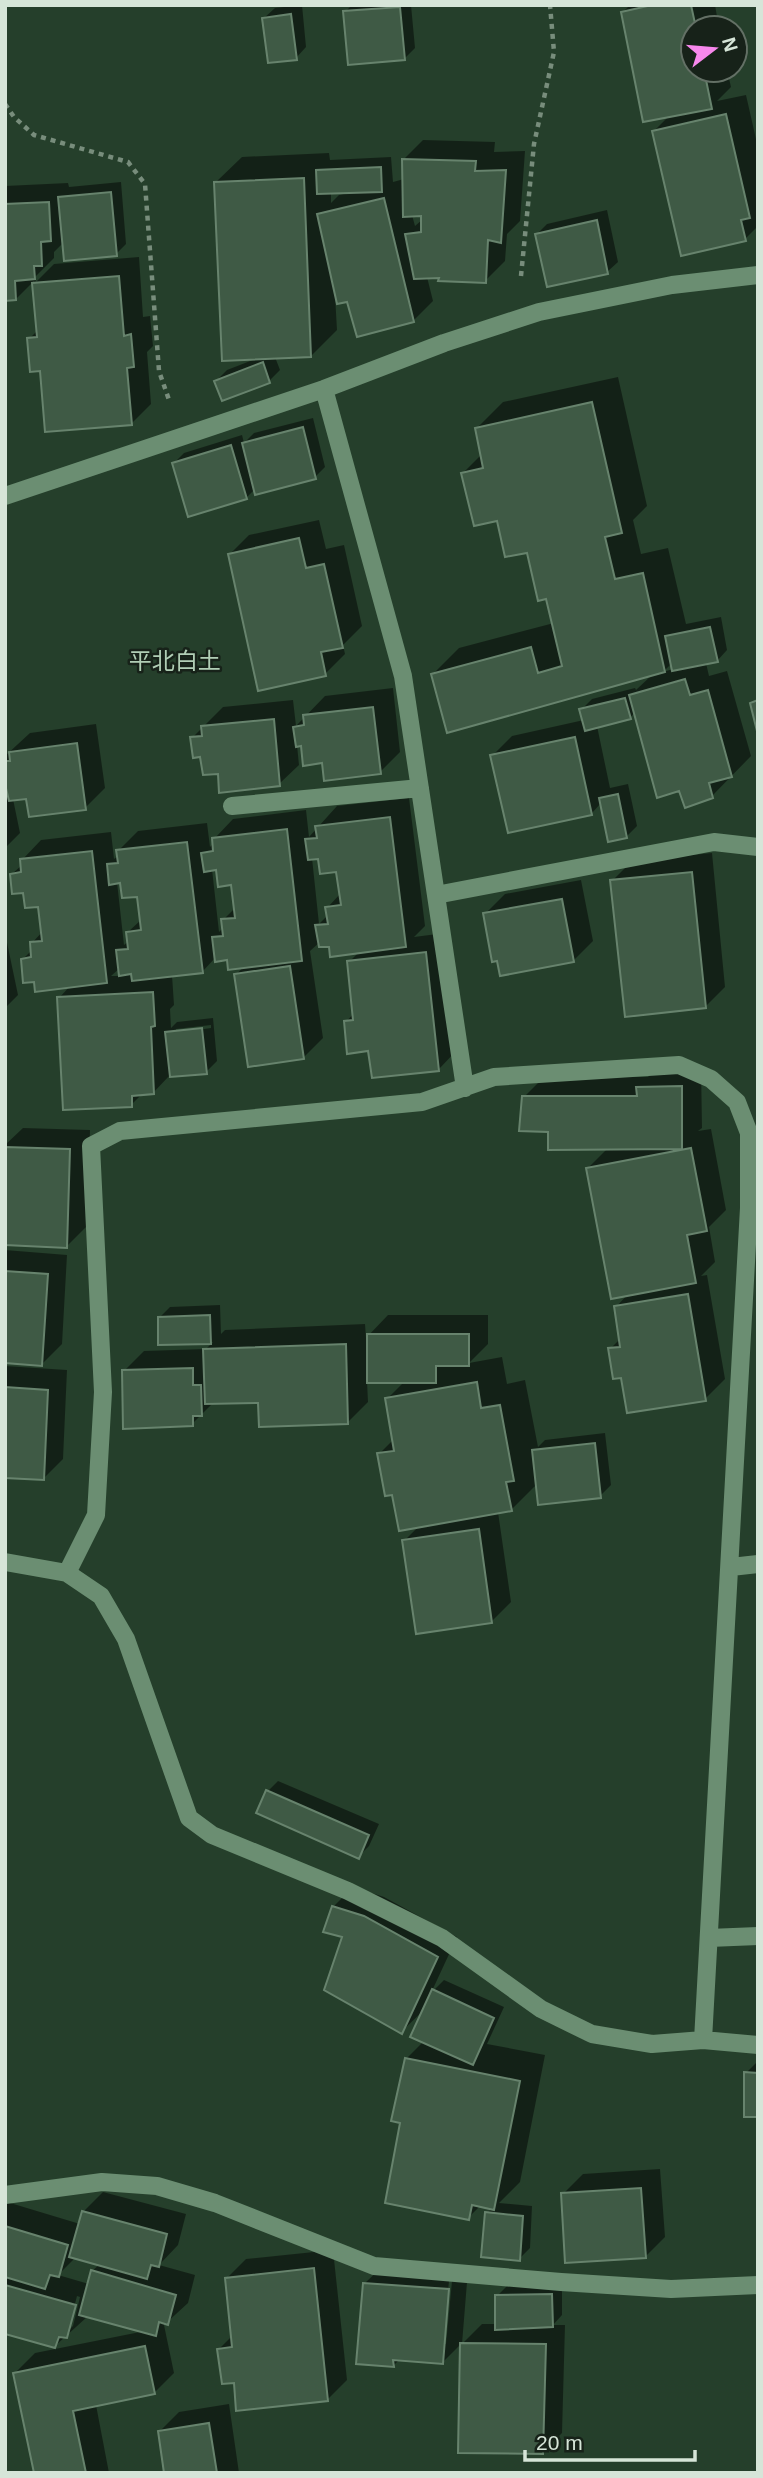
<svg xmlns="http://www.w3.org/2000/svg" width="763" height="2478" font-family="Arial,'Noto Sans JP',sans-serif">
  <style>
    .shadow { fill: #0007; fill-rule: evenodd }
    .building { fill: #3f5a45; stroke: #67836d; stroke-width: 2 }
    .lines { fill: none; stroke-linecap: round; stroke-linejoin: round }
    .path { stroke: #788d7c; stroke-width: 4.5; stroke-dasharray: 5 5; stroke-linecap: butt }
    .minor { stroke: #6b8e72; stroke-width: 18 }
    .labels { text-anchor: middle; dominant-baseline: central; stroke-width: 5; stroke-linejoin: round; paint-order: stroke }
    .quarter-label { font-size: 23px; fill: #b0ceb5; stroke: #172219 }
  </style>
  <rect width="100%" height="100%" fill="#253f2b"/>
  <path class="shadow" d="M302 5 306 47 296 58 264 18 275 8Z
    M352 5H411L415 48 404 59 345 12Z
    M630 5H715L719 28H693V70H727L731 87 717 101 746 95 758 148V226L745 239 654 131 670 115 623 12Z
    M423 140 495 142 494 152 525 151 520 221 507 234 505 261 485 281 440 276 427 277 433 301 413 321 335 295 337 330 311 356 275 357 280 370 269 381 223 399 216 381 227 370 258 358 216 182 242 157 329 153 330 160 391 157 393 182 404 179 403 160ZM331 192 348 193 339 195 331 203ZM423 214V219L415 226 412 215Z
    M121 182 126 244 116 254 64 242 54 252V258L35 277 36 282 54 264 139 257 143 317 150 316 153 346 147 352 151 404 131 424 42 369 29 339 38 330 34 281 16 299H5V186L68 183 69 187Z
    M607 210 618 262 607 272 537 234 547 224Z
    M618 377 647 506 633 520 641 554 668 548 686 624 721 617 727 650 717 661 706 663 709 676 727 671 751 756 712 796 680 789 635 712 630 718 597 726 610 788 628 784 637 826 626 837 602 802 592 813 509 831 492 756 512 736 584 720 581 710 592 699 635 688 636 690 653 674H433L459 648 554 623 548 597 528 551 498 519 463 473 482 454 477 428 503 402ZM672 663 673 669 663 672Z
    M313 418 325 467 315 477 256 488 246 498 174 463 184 453 242 435 244 443 254 433Z
    M319 520 326 549 344 545 362 626 343 645 345 654 325 674 229 555 249 535Z
    M393 688 400 752 380 772 303 744 297 745 299 765 279 784 220 772 202 755 192 738 223 707 293 700 296 726 325 696Z
    M96 724 105 788 85 808 27 797 13 799 20 833 5 848V756L30 733Z
    M409 798 425 926 414 937 445 933 458 1049 439 1069 369 1049 346 1022 354 1013 349 962 360 951 320 942 310 951 323 1038 303 1058 236 975 244 966 229 958 216 957 202 972 172 975 174 1005 170 1009 171 1028 177 1022 213 1018 217 1061 206 1072 170 1075 153 1093H143L131 1105 59 998 71 985 36 980 23 959 32 950V943L43 931 40 905 24 891 12 874 22 865V860L41 840 111 832 114 859 119 855 118 851 138 831 207 823 210 847 214 843V839L233 819 306 810 309 837 337 806ZM319 857 338 870 341 893 327 908 328 915 319 924 312 858ZM218 868 233 883 235 908 223 920 224 927 219 932 212 869ZM121 881 139 895 142 919 128 932 129 941 124 945 117 882ZM120 968 121 976H111ZM211 1025V1028L176 1033V1029Z
    M712 853 725 987 705 1007 612 881 632 861Z
    M581 880 593 941 573 961 485 914 505 894Z
    M5 933 18 995 5 1008Z
    M658 1067H701L702 1128 698 1131 711 1129 726 1210 709 1227 715 1262 701 1276 707 1275 725 1379 705 1399 622 1376 610 1349 621 1338 616 1307 628 1294 588 1168 608 1148 550 1130 524 1097 544 1077H648Z
    M23 1128 90 1130 87 1226 67 1246 5 1244V1145Z
    M5 1250 67 1255 62 1344 42 1364 5 1362Z
    M220 1305 221 1334 225 1330 365 1324 366 1338 388 1315H488V1344L469 1363 502 1357 507 1384 525 1380 538 1447 545 1440 605 1433 611 1485 600 1496 538 1483 511 1510 498 1512 511 1602 491 1622 404 1541 419 1526 394 1493 379 1454 394 1439 387 1399 405 1381H367L368 1402 348 1422 260 1401 212 1404 192 1424 124 1371 144 1351 206 1349 213 1342 160 1344V1317L170 1307Z
    M5 1366 67 1370 63 1459 43 1479 5 1476Z
    M278 1781 379 1824 369 1846 359 1856 268 1791Z
    M353 1887 384 1897 457 1937 431 1993 444 1980 504 2007 487 2044 545 2055 520 2182 499 2203 532 2206 530 2248 519 2259 487 2213 493 2208 481 2205 468 2218 406 2059 424 2041 425 2009 401 2032 344 1936 333 1907Z
    M758 2061V2115L746 2073Z
    M660 2169 665 2237 645 2257 563 2194 583 2174Z
    M103 2192 186 2214 178 2245 159 2265 195 2275 188 2303 164 2325 174 2373 154 2393 96 2405 109 2473H36L15 2373 35 2353 145 2331 87 2317 55 2346 5 2332V2203L7 2202 80 2224 83 2212ZM76 2257 100 2264 92 2271 89 2284 58 2275ZM77 2296 80 2297 73 2326 68 2331Z
    M333 2250 347 2380 327 2400 236 2381 219 2349 232 2336 226 2279 246 2259Z
    M385 2264 468 2270 462 2344 482 2324H497V2296L508 2285 562 2284V2315L553 2325H565L562 2433 542 2453 460 2451 462 2343 442 2363 400 2359 394 2365 365 2283ZM449 2281H452L446 2344H443Z
    M229 2404 239 2473H166L159 2432 179 2412Z"/>
  <path class="building" d="M652 5H691L696 28H693V70H704L712 109 643 122 621 12Z
    M400 7 405 60 348 65 343 11Z
    M291 14 297 60 268 63 262 18Z
    M726 114 750 218 741 220 746 241 681 256 652 131Z
    M402 159 476 161 475 171 506 170 501 243 488 240 486 283 438 281 439 278 414 279 405 234 421 232V216L403 217Z
    M381 167 382 192 317 194 316 170Z
    M304 178 311 357 222 361 214 182Z
    M111 192 117 256 64 261 58 197Z
    M384 198 414 322 357 337 347 302 337 304 317 214Z
    M49 202 51 241 41 242 42 266H34L35 279 15 281 16 300 5 301V204Z
    M597 220 608 274 547 287 535 234Z
    M119 276 124 336 131 334 134 367 127 368 132 425 45 432 40 371 30 372 27 338 37 337 32 283Z
    M263 362 270 383 222 401 214 381Z
    M592 402 622 533 605 537 615 579 643 573 665 672 447 733 431 674 531 647 538 673 562 666 546 599 538 601 527 553 505 557 497 521 474 526 461 473 483 468 475 428Z
    M303 427 316 479 255 495 242 443Z
    M231 445 247 499 188 517 172 463Z
    M299 538 306 568 324 564 343 648 321 652 326 676 258 691 228 554Z
    M710 627 718 662 672 671 665 636Z
    M685 679 690 695 708 690 732 777 709 783 713 798 685 808 679 791 657 798 629 695Z
    M625 698 631 719 585 731 579 709Z
    M758 700V735L750 703Z
    M373 707 381 774 324 781 322 763 303 766 301 746 296 747 293 727 304 725 303 715Z
    M274 719 280 786 219 793 218 774 203 775 200 757 193 758 190 737 202 736 201 726Z
    M575 737 592 815 508 833 490 755Z
    M77 743 86 810 29 817 26 799 9 801 5 784V761H10L9 752Z
    M618 794 627 838 608 842 599 798Z
    M390 817 406 947 330 957 329 947H319L315 925 328 924 325 907 341 905 336 872 320 874 318 859 308 860 305 839 317 838 315 826Z
    M287 829 302 961 228 970 227 960 215 962 212 937 223 936 221 919 235 918 231 885 218 887 216 870 204 872 201 853 213 851 212 838Z
    M187 842 203 973 132 981 131 974 119 976 116 950 128 949 126 932 141 930 137 897 122 898 120 883 109 885 107 864 118 863 116 850Z
    M92 851 107 983 35 992 34 982 23 983 21 959 31 957 30 942 42 941 38 907 25 908 23 893 12 894 10 874 21 872 20 859Z
    M692 872 706 1008 625 1017 610 880Z
    M562 899 574 962 500 976 497 961 492 962 483 913Z
    M426 952 439 1071 372 1078 368 1051 347 1054 344 1021 353 1020 347 961Z
    M290 966 304 1059 248 1067 234 974Z
    M153 992 155 1026 151 1027 154 1094 132 1096V1107L63 1110 57 997Z
    M202 1028 207 1074 170 1077 165 1032Z
    M682 1086V1149H681L548 1150V1132L519 1131 522 1096H637L636 1087Z
    M5 1147 70 1149 67 1248 5 1245Z
    M691 1148 707 1231 687 1235 696 1283 611 1299 586 1168Z
    M5 1271 48 1274 42 1366 5 1363Z
    M688 1294 706 1401 627 1413 621 1378 613 1379 608 1348 620 1347 614 1306Z
    M210 1315 211 1344 158 1345V1317Z
    M367 1334H469V1366H436V1383H367Z
    M346 1344 348 1424 259 1427 258 1403 205 1404 203 1349Z
    M193 1368V1385H201L202 1416H193V1426L123 1429 122 1370Z
    M477 1382 481 1408 500 1405 514 1481 506 1482 512 1511 399 1531 392 1495 385 1496 377 1453 394 1451 385 1398Z
    M5 1387 48 1390 44 1480 5 1478Z
    M595 1443 601 1498 538 1505 532 1450Z
    M479 1529 492 1623 416 1634 402 1540Z
    M266 1790 369 1835 359 1859 256 1813Z
    M332 1906 364 1916 438 1957 402 2034 324 1990 342 1937 323 1932Z
    M432 1989 494 2018 473 2065 410 2037Z
    M405 2058 520 2081 494 2210 472 2205 469 2220 385 2203 400 2123 391 2121Z
    M744 2072 758 2073V2117H744Z
    M641 2188 646 2258 565 2263 561 2193Z
    M82 2211 167 2234 159 2267 151 2265 147 2279 69 2257Z
    M485 2212 523 2216 520 2261 481 2257Z
    M5 2226 68 2245 59 2277 50 2275 45 2289 5 2277Z
    M314 2268 328 2401 236 2411 234 2383 222 2384 217 2349 232 2347 225 2278Z
    M91 2270 176 2295 168 2325 159 2322 156 2336 79 2315Z
    M363 2283 449 2289 443 2364 393 2360 394 2367 356 2364Z
    M5 2285 76 2305 67 2338 59 2337 55 2348 5 2334Z
    M552 2294 553 2327 495 2330V2295Z
    M460 2343 546 2344 543 2454 458 2453Z
    M145 2346 155 2394 73 2411 86 2473H34L13 2373Z
    M209 2423 217 2473H164L158 2431Z"/>
  <g class="lines">
    <path class="path" d="M5 104 14 117 34 135 128 162 145 184 159 371 169 400
      M521 276 534 144 554 52 550 5"/>
    <path class="minor" d="M324 389 403 676 465 1088
      M5 496 324 389 444 343 539 312 672 285 758 275
      M232 806 420 788
      M436 895 714 842 758 847
      M5 1562 67 1573 101 1596 126 1639 189 1818 212 1835 348 1891 442 1938 541 2009 592 2034 652 2044 703 2040 758 2045
      M731 1567 758 1564
      M67 1573 96 1515 103 1392 91 1146 120 1131 422 1102 494 1077 679 1065 711 1079 737 1102 749 1133V1208L703 2040
      M709 1938 758 1936
      M5 2195 102 2182 157 2186 215 2203 374 2266 561 2282 671 2289 758 2285"/>
  </g>
  <g class="labels">
    <g class="quarter-label">
      <text x="175" y="661">平北白土</text>
    </g>
  </g>
  <rect width="763" height="2478" fill="none" stroke="#d6e5d8" stroke-width="14"/>
  <g transform="translate(714 49) rotate(74)"><circle r="33" fill="#172219" stroke="#637065" stroke-width="2"/>
  <path d="M0-5L12 26L0 18L-12 26Z" fill="#f788ec"/>
  <text y="-10" font-size="19" font-weight="bold" text-anchor="middle" fill="#d6e5d8">N</text>
  </g>
  <path d="M525 2450v10h170v-10" fill="none" stroke="#d6e5d8" stroke-width="3.5"/>
  <text x="536" y="2450" font-size="21" fill="#d6e5d8" stroke="#172219" stroke-width="5" paint-order="stroke">20 m</text>
</svg>
